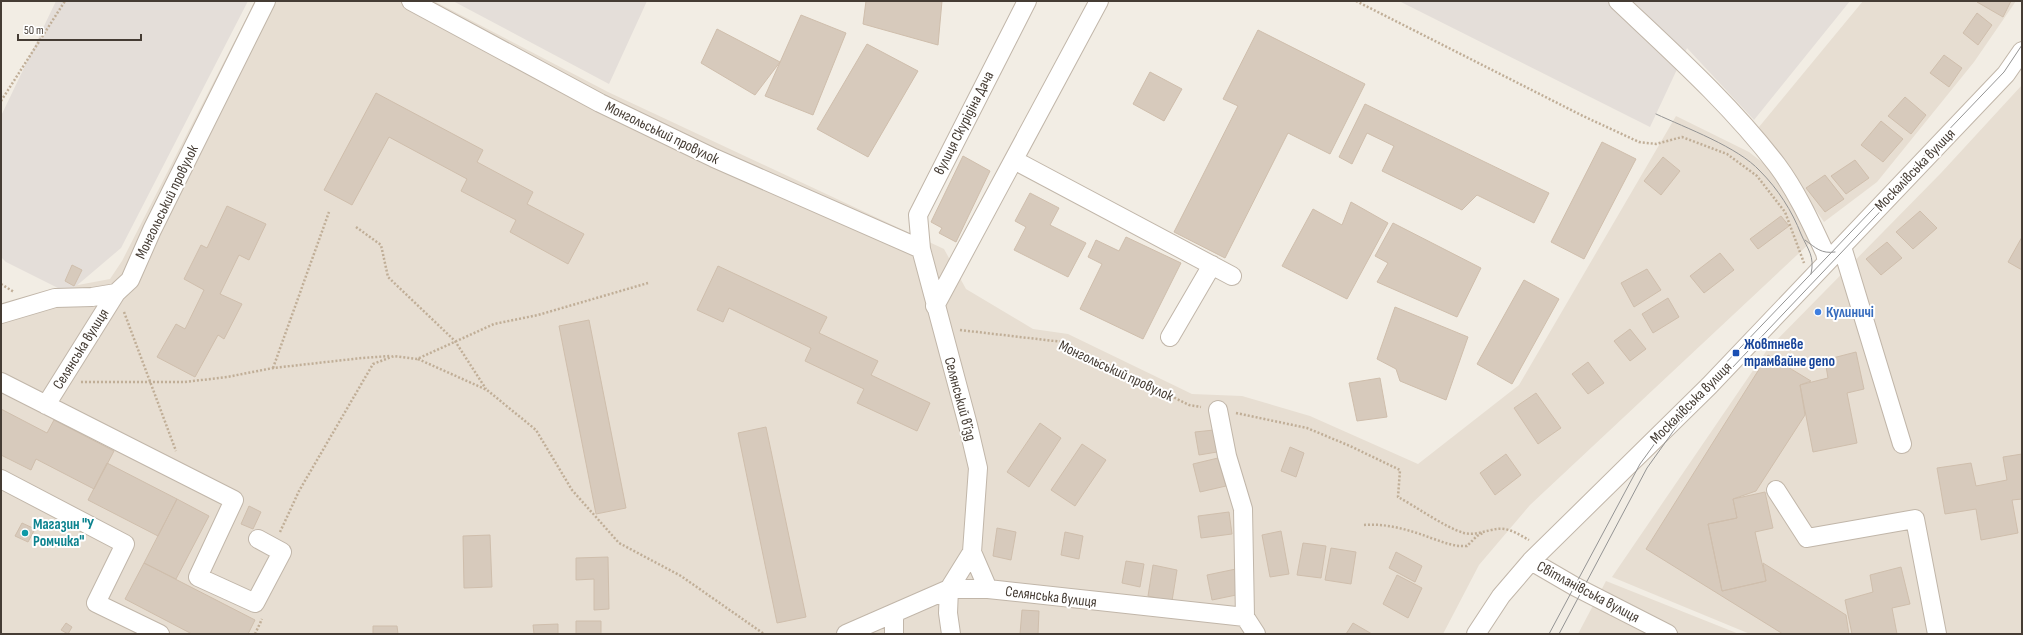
<svg xmlns="http://www.w3.org/2000/svg" width="2023" height="635" font-family="'Sofia Sans Condensed',sans-serif">
  <style>
    .residential { fill: #e7ded2 }
    .industrial { fill: #e4ded9 }
    .building { fill: #d7cabc; stroke: #cfbeac }
    .lines { fill: none; stroke-linecap: round; stroke-linejoin: round }
    .minor-casing { stroke: #c1b6a9; stroke-width: 20 }
    .path { stroke: #c0ae97; stroke-width: 2.5; stroke-dasharray: 2 2; stroke-linecap: butt }
    .minor { stroke: #fff; stroke-width: 18 }
    .tram { stroke: #949494; stroke-width: 1 }
    .shop-dot { fill: #3f7fe0; stroke: #fff; stroke-width: 1.5 }
    .transit-dot { fill: #1a4fb4; stroke: #fff; stroke-width: 1.5 }
    .culture-dot { fill: #0f9aa8; stroke: #fff; stroke-width: 1.5 }
    .labels { text-anchor: middle; dominant-baseline: central; stroke-width: 4; stroke-linejoin: round; paint-order: stroke }
    .street-label { font-size: 15px; fill: #453c34; stroke: #fff }
    .shop-label { font-size: 15px; font-weight: bold; fill: #366cbe; stroke: #fff; text-anchor: start }
    .transit-label { font-size: 15px; font-weight: bold; fill: #164399; stroke: #fff; text-anchor: start }
    .culture-label { font-size: 15px; font-weight: bold; fill: #0d838f; stroke: #fff; text-anchor: start }
  </style>
  <rect width="100%" height="100%" fill="#f2ede4"/>
  <path class="residential" d="M255 1H434L608 92 944 249 966 289 1033 329 1068 334 1192 394 1242 396 1310 416 1418 464 1519 385 1676 116 1749 152 1772 170 1812 241 1530 505 1479 565 1443 634H1V304L46 291 110 279 122 261Z
    M1863 1H2016L1974 62 1877 182 1824 222 1759 127Z
    M2022 85V634H1750L1612 577 1767 350 1941 173Z
    M1606 581 1739 634H1578Z"/>
  <path class="industrial" d="M56 1H248L121 248 68 293 6 262 1 257V116Z
    M453 1H647L609 84Z
    M1399 1H1850L1754 120 1687 48 1650 127Z"/>
  <path class="building" d="M866 1H942L938 45 863 24Z
    M1977 1H2011L2003 17 1977 2Z
    M1977 13 1992 25 1978 45 1963 33Z
    M801 15 846 33 813 115 765 96Z
    M717 29 780 62 755 95 701 63Z
    M1258 30 1365 84 1330 154 1288 133 1225 258 1174 232 1238 106 1223 99Z
    M867 44 918 71 868 157 817 129Z
    M1944 55 1962 68 1949 87 1930 73Z
    M1150 72 1182 89 1164 121 1133 104Z
    M376 93 483 150 477 162 533 192 527 204 584 234 568 264 510 232 516 220 461 191 467 179 389 137 352 205 324 190Z
    M1905 97 1926 115 1911 134 1888 116Z
    M1365 104 1549 193 1534 223 1477 195 1462 210 1382 171 1394 146 1367 133 1352 164 1339 157Z
    M1881 121 1903 139 1883 162 1861 145Z
    M1602 142 1636 159 1584 259 1551 242Z
    M963 156 990 171 956 242 939 233 942 228 931 222Z
    M1663 157 1680 171 1661 195 1644 181Z
    M1855 160 1869 178 1846 194 1831 176Z
    M1825 175 1844 199 1825 212 1806 188Z
    M1030 193 1059 208 1050 225 1086 243 1068 277 1014 250 1026 227 1015 221Z
    M1351 202 1388 223 1347 299 1282 266 1313 209 1342 225Z
    M227 206 266 224 249 260 239 255 220 294 242 304 224 339 218 335 195 377 157 357 176 324 185 329 204 290 184 279 201 245 207 248Z
    M1920 211 1937 228 1913 249 1896 232Z
    M1781 216 1789 226 1758 249 1750 239Z
    M1393 223 1481 268 1457 317 1377 282 1388 263 1375 256Z
    M1126 237 1181 263 1143 339 1080 309 1102 264 1088 257 1096 240 1119 251Z
    M2022 237V270L2008 262Z
    M1887 242 1902 258 1881 275 1866 259Z
    M1720 253 1734 270 1704 293 1690 276Z
    M72 265 82 270 74 286 65 281Z
    M718 266 827 317 819 333 878 361 871 375 930 403 917 431 857 403 864 389 805 361 811 348 729 308 723 322 697 310Z
    M1647 269 1661 290 1634 307 1621 283Z
    M1524 280 1559 299 1512 384 1477 364Z
    M1668 298 1679 317 1653 333 1642 314Z
    M1395 307 1468 337 1446 400 1400 381 1396 369 1377 359Z
    M589 320 626 508 596 514 559 326Z
    M1630 329 1646 349 1630 361 1614 341Z
    M1856 352 1864 389 1847 393 1857 443 1813 452 1800 385 1828 378 1825 360Z
    M1768 355 1811 381 1800 385 1805 415 1756 491 1733 499 1737 518 1708 524 1722 591 1766 581 1763 563 1846 615 1849 634H1783L1646 549Z
    M1588 362 1604 383 1588 394 1572 374Z
    M1380 378 1387 417 1357 421 1349 383Z
    M1536 393 1561 428 1538 444 1514 408Z
    M1 409 47 433 54 420 114 451 94 489 36 459 31 470 1 455Z
    M1040 423 1061 438 1029 487 1007 472Z
    M766 427 806 617 777 623 738 433Z
    M1214 430 1217 452 1199 455 1195 432Z
    M1082 444 1106 460 1075 506 1051 490Z
    M1290 447 1304 453 1296 477 1281 471Z
    M1506 454 1521 475 1495 495 1480 473Z
    M2022 454V499L2012 500 2018 533 1981 540 1976 509 1945 514 1937 468 1971 463 1976 486 2007 480 2003 457Z
    M1218 458 1226 486 1200 492 1193 464Z
    M107 463 177 499 158 536 88 500Z
    M1765 492 1773 528 1755 532 1766 581 1722 591 1708 524 1737 518 1733 499Z
    M177 499 209 516 176 579 144 563Z
    M249 506 261 512 253 529 241 524Z
    M1229 512 1232 534 1201 538 1198 516Z
    M22 523 35 529 28 542 15 536Z
    M997 528 1016 532 1011 560 993 556Z
    M1281 531 1289 574 1270 577 1262 535Z
    M1065 532 1083 536 1079 559 1061 555Z
    M490 535 492 587 464 588 463 536Z
    M1303 543 1326 546 1321 578 1297 575Z
    M1331 548 1356 552 1351 584 1325 580Z
    M1396 552 1422 566 1415 582 1389 568Z
    M608 557 609 609 594 610V579L576 580V558Z
    M1126 561 1144 564 1140 587 1122 583Z
    M144 563 255 620 248 634H192L125 599Z
    M1153 565 1177 570 1172 601 1148 596Z
    M1901 567 1910 604 1892 608 1897 634H1852L1845 600 1873 592 1870 575Z
    M1236 569 1241 594 1212 600 1207 575Z
    M1397 575 1422 588 1408 618 1383 604Z
    M1022 610 1039 611 1038 634H1020Z
    M576 621H601V634H576Z
    M66 623 72 627 68 634 61 630Z
    M1353 623 1372 634H1346Z
    M558 624V634H534L533 625Z
    M373 626H397L398 634H373Z"/>
  <g class="lines">
    <g class="minor-casing">
      <path id="minor" d="M411 1 600 103 714 158 921 249
        M1618 1C1673 53 1730 104 1777 165 1797 192 1811 223 1825 253L1827 262
        M1014 160 1232 276
        M1843 250 1902 444
        M935 306 1099 1
        M1 314 55 298 92 297 116 293 130 280 152 230 266 1
        M1170 337 1212 265
        M1 382 234 500 198 577 255 603 282 552 258 539
        M46 405 116 293
        M1218 410 1227 456 1243 509 1245 617
        M1 479 125 544 96 603 160 634
        M1776 490 1807 538 1915 519 1937 634
        M972 552 988 589
        M1531 561 1574 586 1668 634
        M894 614V634
        M846 634 949 589H988L1245 617 1256 634
        M951 634 948 613 949 589 972 552 978 468 968 425 921 249 918 215 1027 1
        M1476 634 1501 596 1531 561 1709 386 2006 74 2022 51"/>
    </g>
    <path class="path" d="M1356 1 1583 116 1639 142 1656 144 1682 137 1727 154 1757 176 1785 212 1804 263
      M1 101 65 1
      M356 227 381 245 388 277 455 341 486 389
      M1 284 14 292
      M124 312 176 451
      M960 330 1063 342 1189 405 1201 407
      M418 359 487 390 536 430 572 490 619 543 681 576 764 634
      M273 368 329 212
      M81 382H185L227 377 273 368 362 358 390 356
      M1236 413 1307 428 1350 446 1400 470 1398 497C1417 507 1444 527 1464 533 1475 536 1487 530 1497 529 1508 527 1520 535 1529 540
      M1364 525C1386 523 1410 530 1431 538 1443 542 1454 547 1467 546L1477 536 1483 533
      M280 532 299 491 373 364 394 356 417 359 494 324 538 315 648 283
      M255 634 262 619"/>
    <use href="#minor" class="minor"/>
    <path class="tram" d="M1656 114C1686 128 1738 147 1760 171 1778 189 1792 211 1801 234 1808 250 1815 256 1811 274
      M1805 240C1816 248 1821 254 1835 252
      M1549 634 1640 464 1674 417 2004 72 2022 45
      M1559 634 1647 468 1677 426 1929 160"/>
  </g>
  <circle class="shop-dot" cx="1818" cy="312" r="4"/>
  <rect class="transit-dot" x="1732" y="349" width="8" height="8" rx="2"/>
  <circle class="culture-dot" cx="25" cy="533" r="4"/>
  <g class="labels">
    <g class="street-label">
      <text transform="translate(964 123) rotate(-63)">вулиця Скурідіна Дача</text>
      <text transform="translate(662 133) rotate(26)">Монгольський провулок</text>
      <text transform="translate(1915 170) rotate(-46)">Москалівська вулиця</text>
      <text transform="translate(167 202) rotate(-64)">Монгольський провулок</text>
      <text transform="translate(81 349) rotate(-58)">Селянська вулиця</text>
      <text transform="translate(1116 371) rotate(25)">Монгольський провулок</text>
      <text transform="translate(960 399) rotate(75)">Селянський вʼїзд</text>
      <text transform="translate(1691 403) rotate(-45)">Москалівська вулиця</text>
      <text transform="translate(1588 592) rotate(28)">Світланівська вулиця</text>
      <text transform="translate(1051 597) rotate(7)">Селянська вулиця</text>
    </g>
    <g class="shop-label">
      <text x="1826" y="312">Кулиничі</text>
    </g>
    <g class="transit-label">
      <text x="1744" y="344">Жовтневе<tspan x="1744" dy="17">трамвайне депо</tspan></text>
    </g>
    <g class="culture-label">
      <text x="33" y="524">Магазин "У<tspan x="33" dy="17">Ромчика"</tspan></text>
    </g>
  </g>
  <rect width="2023" height="635" fill="none" stroke="#453c34" stroke-width="4"/>
  <path d="M18 34v6h123v-6" fill="none" stroke="#453c34" stroke-width="2"/>
  <text x="24" y="34" font-size="12" fill="#453c34" stroke="#ffffff" stroke-width="3" paint-order="stroke">50 m</text>
</svg>
